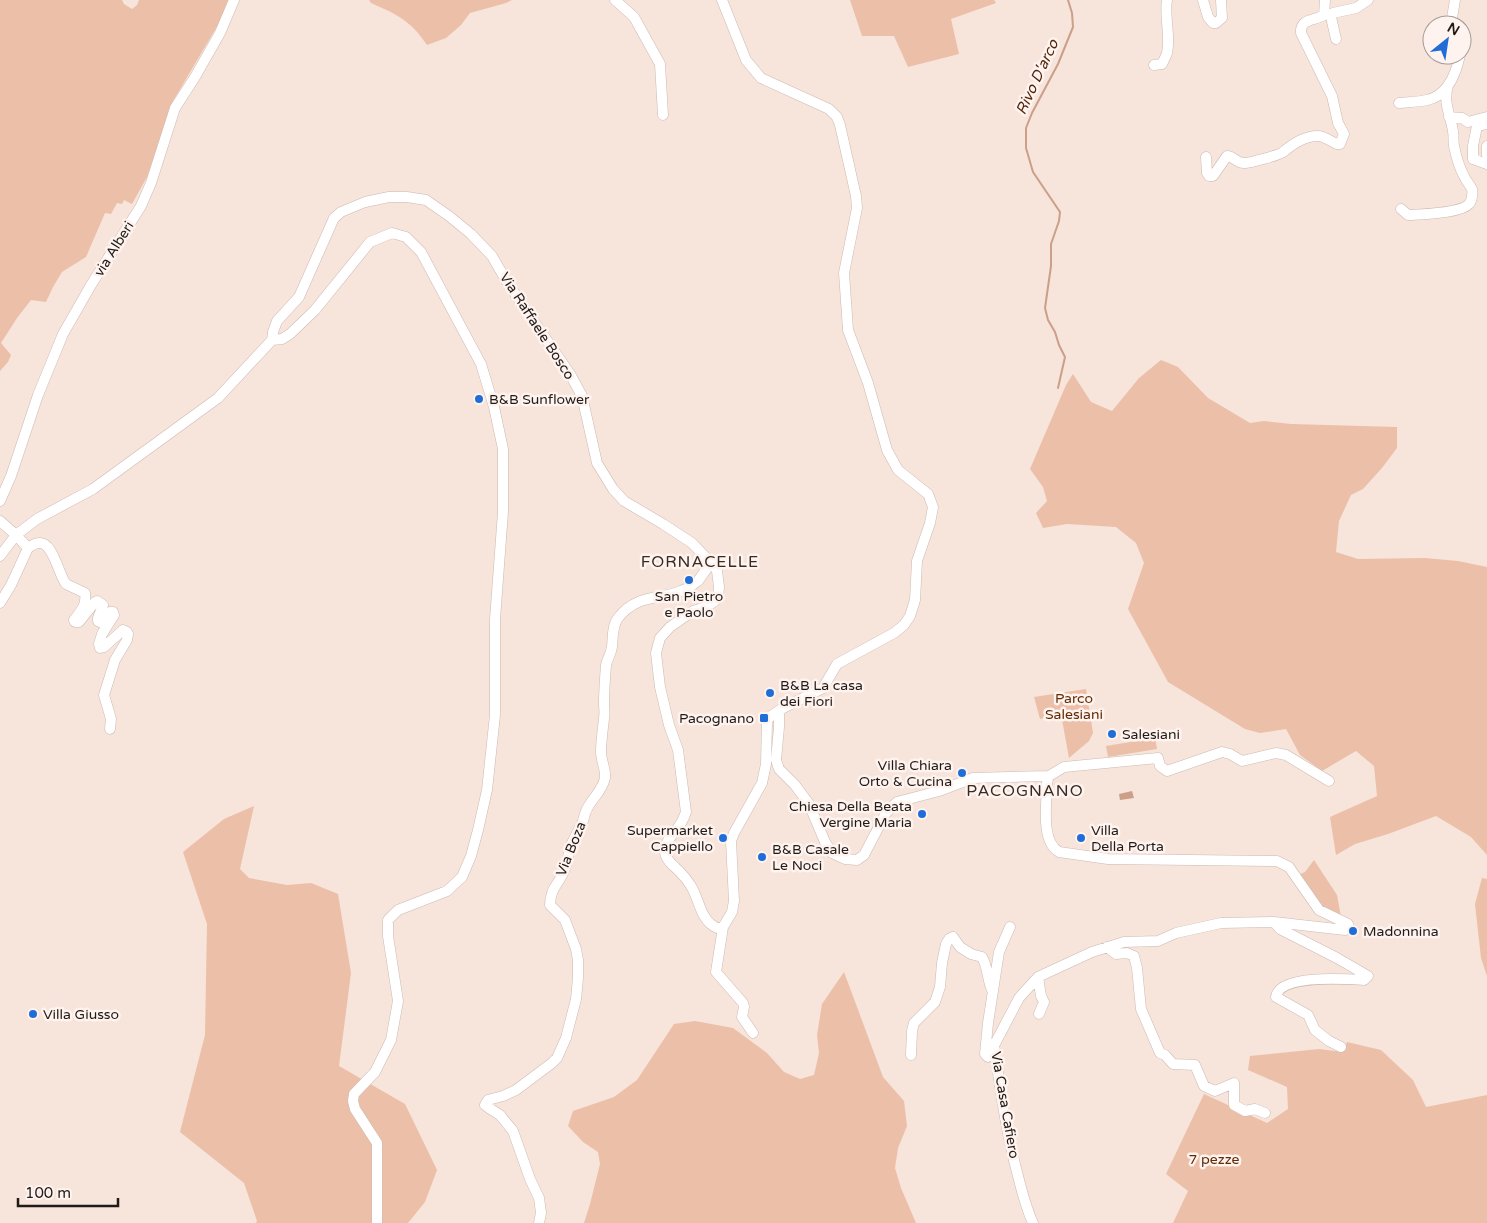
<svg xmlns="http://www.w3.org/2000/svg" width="1487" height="1223" font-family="'Varela Round',sans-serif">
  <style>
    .green { fill: #ecbfa9 }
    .water { fill: #cb9f88 }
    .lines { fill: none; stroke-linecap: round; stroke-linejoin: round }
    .stream { stroke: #cb9f88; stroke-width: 2 }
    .minor-casing { stroke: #ccbab2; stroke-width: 11 }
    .minor { stroke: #fff; stroke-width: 10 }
    .poi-dot { fill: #206dd8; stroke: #fef3ee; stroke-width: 2 }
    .labels { text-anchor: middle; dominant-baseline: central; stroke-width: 5; stroke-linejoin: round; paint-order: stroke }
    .street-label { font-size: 14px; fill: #211b18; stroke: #fef3ee }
    .poi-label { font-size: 14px; fill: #211b18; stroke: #fef3ee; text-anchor: start }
    .park-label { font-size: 14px; fill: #622b06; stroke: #fef3ee }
    .water-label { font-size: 15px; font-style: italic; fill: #51260d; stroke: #fef3ee }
    .quarter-label { font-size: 16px; letter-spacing: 1px; fill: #372a23; stroke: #fef3ee }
  </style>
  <rect width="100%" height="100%" fill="#f7e4db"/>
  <path class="green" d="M0 0H122L124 4 132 9 137 5 139 0H229L219 23 173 101 147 177 132 204 124 200 122 204 117 203 111 214 105 213 86 257 62 272 53 287 46 302 31 300 17 318 1 343 11 355 8 362 0 371Z
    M369 0H512L506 3 470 13 461 25 446 38 427 45C410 20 398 15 371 3Z
    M850 0H994L996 3 951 19 959 54 908 67 894 36H862Z
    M1161 360 1178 367 1208 398 1250 423 1264 421 1291 424 1397 427V448L1382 468 1363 489 1351 495 1339 521 1336 552 1358 559 1425 558 1458 561 1487 567V855L1471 837 1436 816 1388 834 1355 844 1336 855 1330 817 1377 796 1374 766 1356 751 1322 771 1300 755 1286 729 1260 733 1245 729 1168 682 1128 609 1144 563 1136 543 1116 527 1067 524 1043 528 1036 513 1047 501 1043 487 1030 469 1066 385 1073 374 1091 402 1112 411 1139 378Z
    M1086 689 1093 733 1089 741 1069 758 1061 714 1040 719 1034 697Z
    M1155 738 1157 749 1108 757 1106 746Z
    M254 806 240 869 249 878 287 885 311 883 338 894 351 973 339 1066 405 1104 437 1170 425 1202 408 1223H256L257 1221 244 1183 180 1132 205 1035 207 924 183 852 224 819Z
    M1314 860 1337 895 1341 917 1320 907 1298 875 1305 872Z
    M1482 878 1487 879V976L1481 958 1475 904Z
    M844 972 883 1077 904 1101 907 1126 898 1148 895 1168 901 1188 916 1223H584L590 1204 600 1164 598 1152 583 1142 568 1126 573 1111 614 1097 637 1080 674 1024 695 1021 733 1028 767 1053 784 1072 800 1079 814 1075 819 1053 817 1035 822 1004Z
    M1347 1042 1381 1050 1413 1080 1426 1107 1487 1095V1223H1173L1188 1191 1166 1174 1204 1094 1267 1123 1288 1109 1287 1087 1248 1070 1250 1056 1319 1049 1343 1052Z"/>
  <path class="water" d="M1132 791 1134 798 1120 800 1119 794Z"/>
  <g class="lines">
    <path class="stream" d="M1058 388 1065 357 1059 345 1055 332 1048 320 1045 308 1051 266V244L1059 221 1060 212 1033 172 1026 148V128L1032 113 1058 64 1073 27 1072 13 1068 0"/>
    <g class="minor-casing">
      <path id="minor" d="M615 0 634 17 660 64 663 115
        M1203 0 1208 17 1213 23H1216L1222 18 1221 0
        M1454 25 1452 18 1455 0
        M1336 39 1331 17 1333 13 1356 8 1368 0
        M1154 65 1162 64C1164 60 1166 56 1167 53 1171 36 1164 17 1167 0
        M1399 103C1408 102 1418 102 1427 100 1447 96 1456 74 1460 55
        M1449 117 1462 118 1468 122 1487 117
        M1487 124 1477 126 1473 146V159L1487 164
        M1487 146V155
        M1206 157 1207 173 1209 176H1213L1227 156C1234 156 1237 164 1245 163 1249 163 1280 155 1283 152 1293 144 1304 136 1318 136 1325 136 1331 142 1337 144H1340L1344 134 1338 123 1332 96 1301 33C1300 18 1315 21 1324 15L1325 0
        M1401 209 1408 215H1412C1424 214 1461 213 1469 204 1472 201 1473 193 1472 189 1470 185 1466 181 1464 176 1459 167 1456 156 1454 146 1453 141 1454 136 1453 131 1450 113 1443 104 1448 85
        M0 501 11 476 38 395 63 334 91 285 141 206 151 183 175 108 195 77 220 33 234 0
        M0 521 16 535 28 548 11 585 0 603
        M28 548C31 546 35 543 39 543 53 541 59 576 66 584L85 593C87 605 81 611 74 620L75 622H79L95 602 97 601 103 605 98 618V621L102 623 110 612H113L114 615 102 634 99 644 100 648 104 647 123 630 127 632 128 634 127 640 115 660 104 695 111 719 110 729
        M0 556 16 535 37 519 93 489 218 398 272 340
        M698 581 710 564 713 563
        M779 711V727L776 760 779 769 795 785 809 804 825 842 832 853 845 859 857 860 864 855 886 813 897 802 939 791 973 778 1049 776 1064 767 1158 758 1160 766 1167 771 1222 752 1230 754 1242 761 1276 753 1286 755 1329 781
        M1274 922 1280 929 1337 958 1368 976 1364 980C1347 979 1279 974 1276 997L1308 1015 1315 1030 1329 1041 1341 1047
        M723 927 716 972 743 1003 744 1007 742 1017 753 1033
        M1010 927 999 952 988 1023 985 1054 988 1057 1019 998 1038 977 1092 952 1124 942 1158 941 1176 933 1221 923 1274 922 1345 930 1348 929 1349 927 1348 924 1319 910 1289 867 1277 861 1108 859 1059 852C1040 841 1047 802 1047 783L1049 776
        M1107 947 1116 954 1127 953 1134 956 1137 968 1141 1009 1160 1053 1165 1055 1173 1064 1195 1065 1204 1086 1215 1091 1234 1083V1105L1245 1111 1255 1109 1265 1113
        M1038 977 1041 996 1044 1002 1039 1014
        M994 1044C1000 1088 1006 1132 1018 1176 1022 1192 1026 1208 1033 1223
        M911 1055 912 1031 914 1023 935 1002 940 987 942 963 946 944 949 939 953 937 960 947 971 954 982 957C988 967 987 979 992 990
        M377 1223V1143L355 1109 353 1101 354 1094 375 1072 391 1040 398 1001 388 936V920L398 910 447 891 462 877 471 856 478 830 487 790 495 715V619L503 512V449L494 407 481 364 421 252 406 237 392 233 370 242 315 310 290 334 282 339 272 340 273 332 277 321 299 297 334 218 341 212 365 202 389 197H407L426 200 449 216 471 234 492 256 507 282 570 374 582 396 597 463 613 489 624 501 663 524 692 543 715 567 717 571 719 587 718 597 715 601 706 607 693 611 670 627 660 638 656 653 660 687 669 725 678 750 686 812C684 818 681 824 677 829 672 835 666 841 665 849 664 859 673 865 679 871 683 875 688 881 691 886 700 901 700 920 717 928L723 927 732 912 734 901 731 841 734 833 762 783 766 764 767 721 771 716 783 708 823 688 837 664 894 633 904 625 910 616 915 600 917 561 930 523 933 507 928 494 898 470 887 450 868 383 848 330 844 273 857 208 856 196 840 125 837 117 829 109 761 78 746 60 722 0
        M539 1223 541 1213 539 1198 530 1179 513 1131 500 1115 489 1108 485 1105 488 1100 503 1096 516 1090 552 1063 557 1058 566 1038 576 999 578 978V960L576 949 565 920 550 905C551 886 558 886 564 871 568 863 568 853 571 845 574 838 578 832 581 825 584 821 584 815 586 811 591 799 602 792 605 778 606 769 601 761 601 752 601 741 603 729 604 718 605 713 604 708 604 703 604 691 605 678 606 665 607 659 611 654 612 647 613 638 612 626 618 618 640 589 671 603 695 583"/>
    </g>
    <use href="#minor" class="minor"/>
  </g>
  <g class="poi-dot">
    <circle cx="479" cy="399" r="5"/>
    <circle cx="689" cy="580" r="5"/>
    <circle cx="770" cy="693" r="5"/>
    <rect x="759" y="713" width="10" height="10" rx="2.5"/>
    <circle cx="1112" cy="734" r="5"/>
    <circle cx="962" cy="773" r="5"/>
    <circle cx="922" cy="814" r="5"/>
    <circle cx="723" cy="838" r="5"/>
    <circle cx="1081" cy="838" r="5"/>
    <circle cx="762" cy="857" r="5"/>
    <circle cx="1353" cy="931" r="5"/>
    <circle cx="33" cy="1014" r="5"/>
  </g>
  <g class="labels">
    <g class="street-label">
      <text transform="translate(114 249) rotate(-58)">via Alberi</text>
      <text transform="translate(537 326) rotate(57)">Via Raffaele Bosco</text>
      <text transform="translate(571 849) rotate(-68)">Via Boza</text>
      <text transform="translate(1005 1105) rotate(80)">Via Casa Cafiero</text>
    </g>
    <g class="poi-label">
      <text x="489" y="399">B&amp;B Sunflower</text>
      <text x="689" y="596" text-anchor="middle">San Pietro<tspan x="689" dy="16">e Paolo</tspan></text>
      <text x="780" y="685">B&amp;B La casa<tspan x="780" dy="16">dei Fiori</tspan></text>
      <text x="754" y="718" text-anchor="end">Pacognano</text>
      <text x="1122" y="734">Salesiani</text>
      <text x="952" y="765" text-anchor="end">Villa Chiara<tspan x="952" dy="16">Orto &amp; Cucina</tspan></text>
      <text x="912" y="806" text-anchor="end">Chiesa Della Beata<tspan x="912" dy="16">Vergine Maria</tspan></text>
      <text x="713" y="830" text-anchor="end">Supermarket<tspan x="713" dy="16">Cappiello</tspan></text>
      <text x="1091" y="830">Villa<tspan x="1091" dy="16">Della Porta</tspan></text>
      <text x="772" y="849">B&amp;B Casale<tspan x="772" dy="16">Le Noci</tspan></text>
      <text x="1363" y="931">Madonnina</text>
      <text x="43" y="1014">Villa Giusso</text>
    </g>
    <g class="park-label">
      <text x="1074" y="698">Parco<tspan x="1074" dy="16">Salesiani</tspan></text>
      <text x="1214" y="1159">7 pezze</text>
    </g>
    <g class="water-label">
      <text transform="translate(1037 77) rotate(-65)">Rivo D'arco</text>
    </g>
    <g class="quarter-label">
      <text x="700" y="562">FORNACELLE</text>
      <text x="1025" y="791">PACOGNANO</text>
    </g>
  </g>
  <g transform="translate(1447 40) rotate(30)"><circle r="24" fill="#fef3ee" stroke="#a69d98"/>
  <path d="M0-4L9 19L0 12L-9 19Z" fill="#206dd8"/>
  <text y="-8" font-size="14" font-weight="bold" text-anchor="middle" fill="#211b18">N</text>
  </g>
  <path d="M18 1198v8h100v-8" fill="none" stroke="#211b18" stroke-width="2.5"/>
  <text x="25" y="1198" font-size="15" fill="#211b18" stroke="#fef3ee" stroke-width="4" paint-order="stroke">100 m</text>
</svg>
